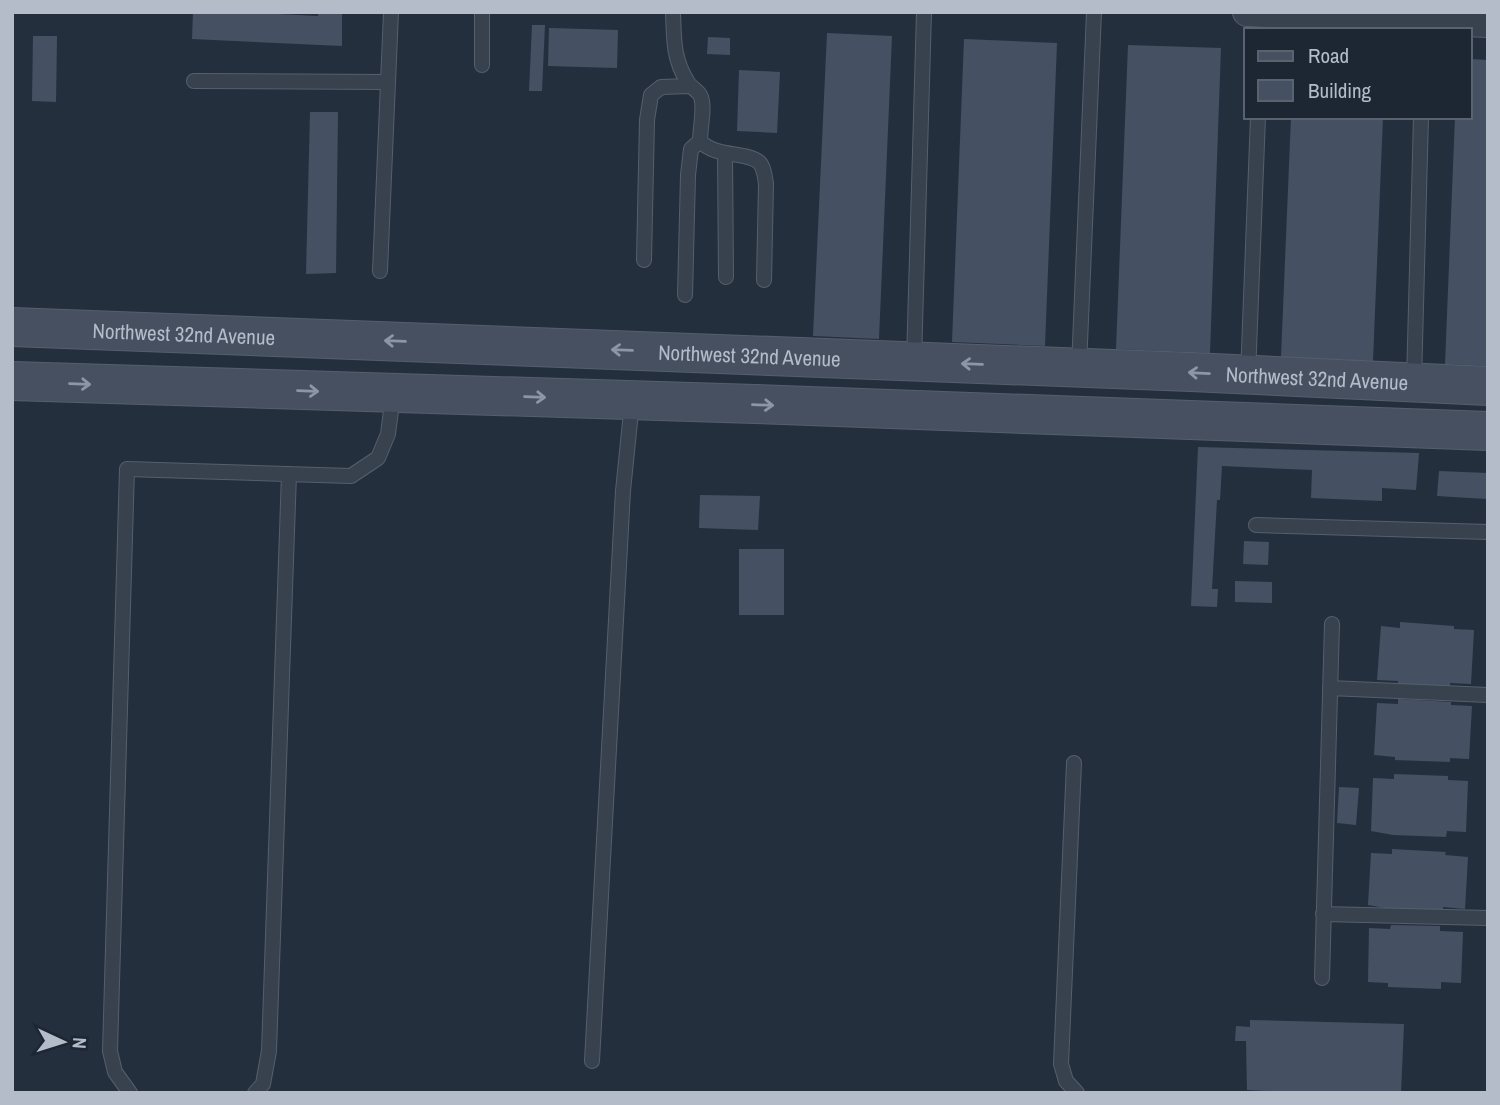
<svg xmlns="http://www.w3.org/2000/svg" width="1500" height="1105" font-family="'Archivo Narrow',sans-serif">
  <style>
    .building { fill: #455162 }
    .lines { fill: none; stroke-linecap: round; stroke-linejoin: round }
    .service-casing { stroke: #565f6c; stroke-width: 16 }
    .minor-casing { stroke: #565f6c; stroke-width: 30 }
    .secondary-casing { stroke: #565f6c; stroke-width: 40 }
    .service { stroke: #38414e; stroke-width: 14 }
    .minor { stroke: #38414e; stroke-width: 28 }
    .secondary { stroke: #465061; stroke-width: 38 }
    .oneway { stroke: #8e96a5 }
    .labels { text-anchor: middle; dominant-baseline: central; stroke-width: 7; stroke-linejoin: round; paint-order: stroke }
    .street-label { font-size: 21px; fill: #b4bcc9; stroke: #1d2633 }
  </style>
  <rect width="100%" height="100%" fill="#242f3e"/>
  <path class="building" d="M193 12H238L318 16V12H342V46L192 39Z
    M532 25H545L542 91H529Z
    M549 28 618 30 617 68 548 66Z
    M827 33 892 36 879 339 813 336Z
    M33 36H57L56 102 32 101Z
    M708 37 730 38V55L707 54Z
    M964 39 1057 43 1045 346 952 342Z
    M1128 45 1221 48 1210 353 1116 349Z
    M1470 59 1488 60V366L1445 364 1455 117H1470Z
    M739 70 780 72 777 133 737 131Z
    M310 112H338L336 273 306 274Z
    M1291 117H1383L1373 361 1281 357Z
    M1198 447 1419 453 1416 490 1382 488V501L1311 498 1312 470 1222 466 1220 500H1217L1212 589H1218L1217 607 1191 606Z
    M1439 471 1487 473 1486 499 1437 496Z
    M700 495 760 496 758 530 699 528Z
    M1244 541 1269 542 1268 565 1243 564Z
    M739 549H784V615H739Z
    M1235 581 1272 582V603L1235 602Z
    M1400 622 1454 626V629L1474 630 1471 684 1450 683V687L1398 684V681L1377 680 1381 626 1400 628Z
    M1398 699 1451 702V705L1472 706 1469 759 1450 758V762L1395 760V757L1374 755 1377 703 1398 704Z
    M1394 774 1448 776V780L1468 781 1466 832 1447 831 1446 837 1393 835 1371 831 1373 778 1394 779Z
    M1339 787 1359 788 1356 825 1337 823Z
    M1392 849 1446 852 1445 855 1468 857 1465 909 1443 907V912L1391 909 1368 905 1371 853 1392 854Z
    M1391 925 1440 926V931L1463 932 1461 983 1441 982V989L1388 987V983L1368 982 1369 928 1390 929Z
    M1250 1020 1404 1024 1401 1093H1307L1247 1090 1246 1041H1235L1236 1026 1250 1027Z"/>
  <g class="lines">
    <g class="service-casing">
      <path id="service" d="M482 12V65
        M673 12C674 39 673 58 687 81 691 89 698 89 701 97 705 108 700 128 700 141 716 158 745 151 759 162 764 167 765 177 766 184L764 280
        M194 81 388 82
        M725 153 726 277
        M644 260 647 120 651 95 661 87 689 86
        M380 271 391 12
        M685 295 688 175 691 149 700 141
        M914 361 924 12
        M1079 367 1094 12
        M1248 375 1258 117
        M1414 382 1421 117
        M1256 525 1488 532
        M1330 688 1488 695
        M1074 763 1061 1064 1066 1081 1077 1093
        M1323 914 1488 918
        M1322 978 1332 624
        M592 1061 623 491 632 402
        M130 1093 115 1072 110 1051 127 469 351 476 378 458 388 434 393 395
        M255 1093 263 1084 269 1051 289 474"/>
    </g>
    <g class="minor-casing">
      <path id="minor" d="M1247 12 1488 23"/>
    </g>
    <g class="secondary-casing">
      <g id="secondary">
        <path id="s1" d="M12 327 1191 372 1488 386"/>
        <path d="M12 381 755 404 1488 431"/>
      </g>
    </g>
    <use href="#service" class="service"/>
    <use href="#minor" class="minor"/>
    <use href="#secondary" class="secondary"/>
  </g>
  <defs><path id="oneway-shaft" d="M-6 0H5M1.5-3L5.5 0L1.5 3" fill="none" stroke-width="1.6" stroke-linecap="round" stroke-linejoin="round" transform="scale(1.75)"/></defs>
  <g class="oneway">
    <use href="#oneway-shaft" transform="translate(395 341) rotate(-178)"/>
    <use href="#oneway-shaft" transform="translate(622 350) rotate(-178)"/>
    <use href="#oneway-shaft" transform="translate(972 364) rotate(-178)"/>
    <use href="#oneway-shaft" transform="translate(1199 373) rotate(-177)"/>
    <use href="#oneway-shaft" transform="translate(80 384) rotate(2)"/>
    <use href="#oneway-shaft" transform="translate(308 391) rotate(2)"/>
    <use href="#oneway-shaft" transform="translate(535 397) rotate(2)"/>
    <use href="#oneway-shaft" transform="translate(763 405) rotate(2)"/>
  </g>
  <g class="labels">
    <g class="street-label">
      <text stroke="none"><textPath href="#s1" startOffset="172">Northwest 32nd Avenue</textPath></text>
      <text stroke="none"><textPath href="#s1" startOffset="738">Northwest 32nd Avenue</textPath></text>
      <text stroke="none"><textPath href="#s1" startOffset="1306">Northwest 32nd Avenue</textPath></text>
    </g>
  </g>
  <rect width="1500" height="1105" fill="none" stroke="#b4bcc9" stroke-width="28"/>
  <rect x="1244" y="28" width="228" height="91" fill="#1d2633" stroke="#59626f" stroke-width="2"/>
  <rect x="1258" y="51" width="35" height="10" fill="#465061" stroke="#59626f" stroke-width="2"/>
  <text x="1308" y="63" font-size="21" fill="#b4bcc9">Road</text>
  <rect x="1258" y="80" width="35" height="21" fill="#455162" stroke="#59626f" stroke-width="2"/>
  <text x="1308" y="98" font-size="21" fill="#b4bcc9">Building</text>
  <g transform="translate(63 1042) rotate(94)" stroke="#1d2633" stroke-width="5" paint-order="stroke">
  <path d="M0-5L12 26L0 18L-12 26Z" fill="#b4bcc9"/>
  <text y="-10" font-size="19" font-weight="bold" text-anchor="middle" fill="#b4bcc9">N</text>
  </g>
</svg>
